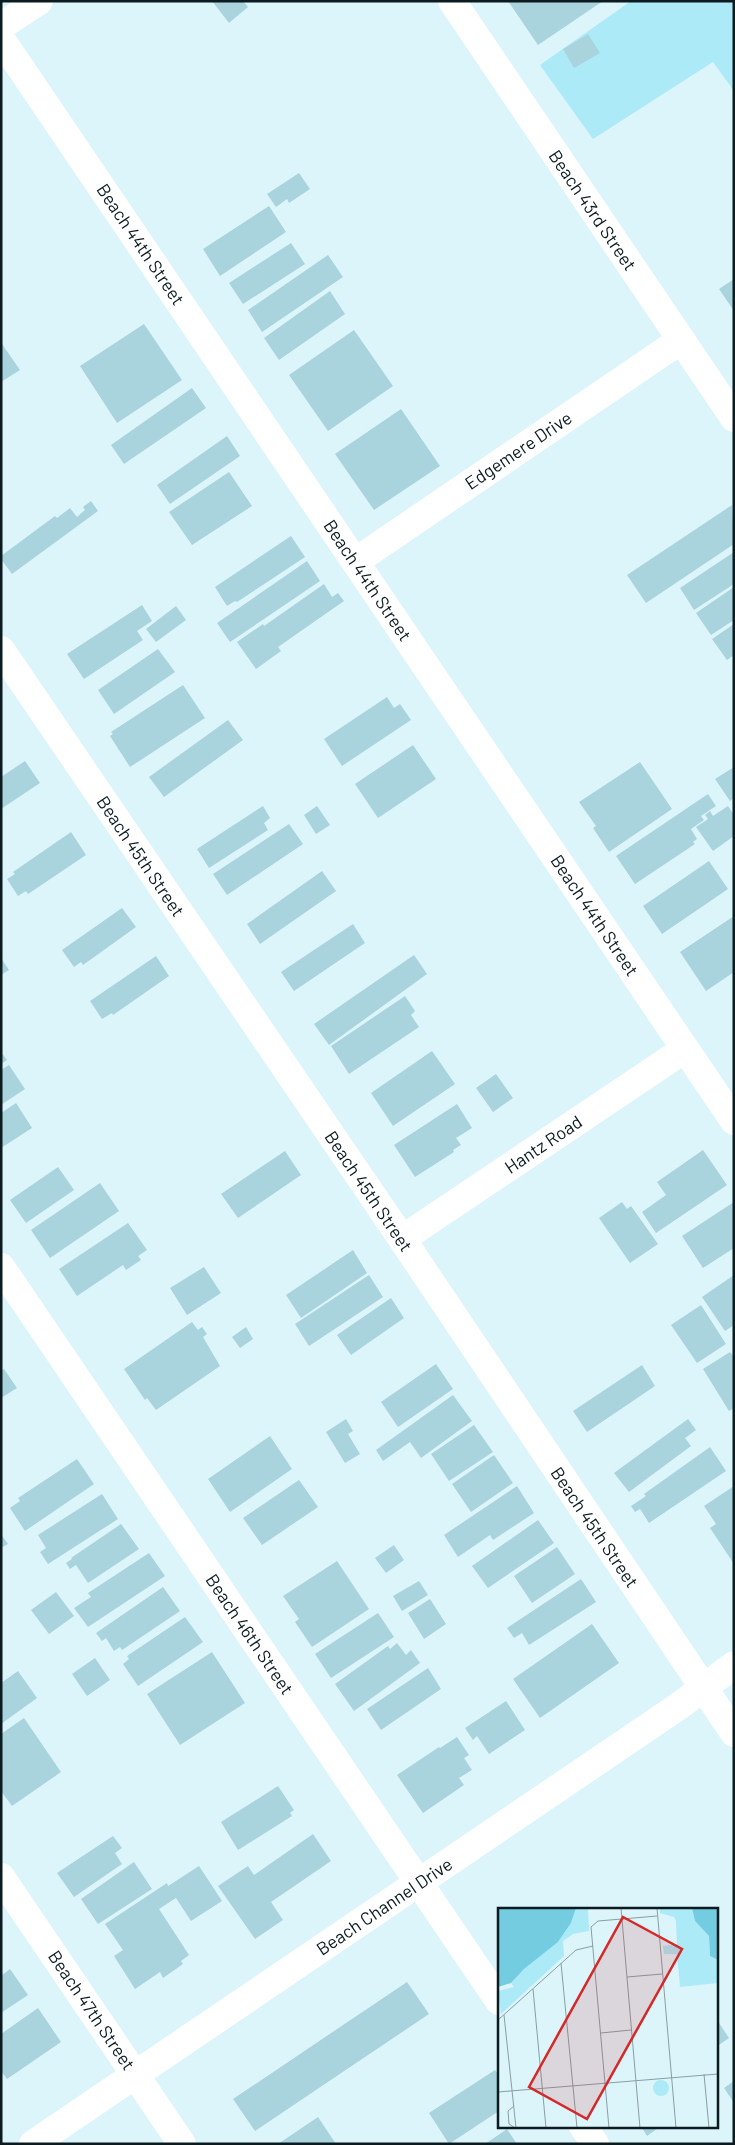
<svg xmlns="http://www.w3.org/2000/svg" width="735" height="2145" font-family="Barlow,sans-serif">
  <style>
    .green { fill: #aceaf8 }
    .building { fill: #a9d3dd }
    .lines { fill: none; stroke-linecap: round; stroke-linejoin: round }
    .street { stroke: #fff; stroke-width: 28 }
    .primary { stroke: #fff; stroke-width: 28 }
    .labels { text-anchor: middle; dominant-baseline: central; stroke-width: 4; stroke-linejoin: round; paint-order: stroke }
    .street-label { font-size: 18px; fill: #0b1b1f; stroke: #fff }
    .inset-road { fill: none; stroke: #889ea3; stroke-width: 1 }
    .view { fill: #d62828; fill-opacity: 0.15; stroke: #d62828; stroke-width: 2.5 }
    .inset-edge { fill: none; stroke: #0b1b1f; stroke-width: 2.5 }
  </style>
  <rect width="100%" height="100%" fill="#dcf5fb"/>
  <path class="green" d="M631 1H734V91L713 62 593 139 540 65Z"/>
  <path class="building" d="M212 1H243L248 7 229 23Z
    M508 1H603L538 45Z
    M588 34 600 53 574 68 563 49Z
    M299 173 310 189 289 203 287 199 276 207 267 194Z
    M269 206 286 232 220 276 203 249Z
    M291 243 305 264 243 304 229 283Z
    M328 255 343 277 262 332 248 310Z
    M734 279V311L719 289Z
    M330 291 345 314 279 360 264 338Z
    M144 324 182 380 117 423 80 366Z
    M354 330 393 386 328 431 289 375Z
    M2 344 20 370 1 382V345Z
    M192 388 206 408 124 464 111 445Z
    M401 409 440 466 374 510 335 454Z
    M227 436 240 456 170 504 157 485Z
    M229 472 252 506 192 545 169 512Z
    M91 501 98 511 12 574 1 559V556L55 516 57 518 70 508 77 517 85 510 83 507Z
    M732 505 734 544 646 603 627 575Z
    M291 536 305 557 237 602 235 601 227 606 215 587Z
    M734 552V584L694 610 680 588Z
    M307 561 320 581 230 642 217 623Z
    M324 584 332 597 338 593 344 601 278 647 281 651 256 669 237 642 263 624 264 626Z
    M734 587V620L711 635 696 613Z
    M142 605 152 621 137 631 143 640 84 679 67 654Z
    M176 606 186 620 156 642 146 629Z
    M734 624V655L727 660 712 639Z
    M158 649 175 672 114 714 98 690Z
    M183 685 205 718 130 767 110 736 113 734 111 732Z
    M387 697 394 708 400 704 411 720 342 766 324 739Z
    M228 720 243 740 164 797 149 777Z
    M413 745 436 779 378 818 355 784Z
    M25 761 40 783 1 809V777Z
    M640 762 672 809 609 852 593 828 596 826 579 802Z
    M734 767V798L730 801 715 779Z
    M708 794 716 806 701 816 704 820 691 829 697 839 693 842 695 844 635 884 616 856Z
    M263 806 270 818 264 823 268 830 209 868 197 849Z
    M317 806 330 825 316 834 304 815Z
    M728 806 734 815V836L713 851 696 827 708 819 705 815 710 811 713 816Z
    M289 824 303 844 227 895 213 874Z
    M71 832 86 855 28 894 26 891 18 896 7 879 15 874 13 872Z
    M709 861 728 889 662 934 643 906Z
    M322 871 336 891 260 944 247 924Z
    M122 908 136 927 83 965 81 962 74 967 62 950Z
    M734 916V972L706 991 680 952Z
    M353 924 365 943 294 991 281 972Z
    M414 955 427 974 329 1045 314 1024Z
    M156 956 169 976 113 1015 112 1013 102 1019 90 1001Z
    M1 958 9 970 1 975Z
    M405 996 415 1011 411 1015 419 1027 349 1074 331 1046Z
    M432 1051 455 1084 393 1126 371 1093Z
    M1 1052 7 1060 1 1064Z
    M9 1065 25 1089 1 1105V1070Z
    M496 1074 513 1098 493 1112 476 1088Z
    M16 1103 32 1128 1 1148V1113Z
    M457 1104 472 1128 456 1138 461 1145 453 1150 454 1152 415 1177 394 1145Z
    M703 1150 727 1185 656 1233 642 1212 666 1195 657 1182Z
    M285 1151 301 1175 238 1218 221 1194Z
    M58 1167 74 1190 26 1223 10 1200Z
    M100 1183 119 1211 50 1258 31 1230Z
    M622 1202 627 1209 631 1206 658 1244 630 1263 599 1218Z
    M734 1202V1248L703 1268 682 1236Z
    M128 1223 147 1250 138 1256 141 1260 126 1270 123 1265 77 1296 59 1269Z
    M353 1250 367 1273 301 1318 286 1295Z
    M204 1267 221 1293 187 1315 170 1288Z
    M369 1275 383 1297 309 1346 295 1324Z
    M734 1275V1325L725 1331 702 1297Z
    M391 1298 404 1318 351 1355 337 1335Z
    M701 1305 726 1344 697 1363 671 1325Z
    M192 1322 198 1330 202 1327 207 1334 203 1337 220 1366 156 1410 147 1398 145 1400 124 1369Z
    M246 1327 253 1339 240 1348 232 1337Z
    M730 1352 734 1357V1408L729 1411 703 1369Z
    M436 1364 453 1389 398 1427 381 1402Z
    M642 1365 655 1386 587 1432 573 1411Z
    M4 1369 17 1388 1 1398V1370Z
    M453 1395 472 1421 421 1458 410 1442 383 1461 376 1450Z
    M346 1419 353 1431 348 1434 360 1454 345 1463 326 1432Z
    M688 1419 696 1430 685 1438 691 1446 629 1492 614 1473Z
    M474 1425 493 1452 449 1481 431 1454Z
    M270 1436 292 1469 230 1512 208 1479Z
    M710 1447 726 1471 649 1523 640 1509 635 1512 631 1506 646 1496 644 1494Z
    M494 1455 513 1483 471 1512 452 1484Z
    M77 1459 94 1484 25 1531 10 1508 20 1501 18 1498Z
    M299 1480 318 1507 262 1545 243 1518Z
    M517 1486 534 1513 493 1540 490 1535 458 1557 444 1535Z
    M734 1486V1564L710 1528 716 1524 704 1506Z
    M102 1494 118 1519 48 1564 40 1552 46 1548 38 1535Z
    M538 1520 554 1543 488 1588 472 1566Z
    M121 1524 139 1549 88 1583 76 1565 70 1569 66 1563 72 1559 71 1558Z
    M1 1534 8 1544 1 1548Z
    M394 1545 404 1560 386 1573 375 1558Z
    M557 1547 575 1574 532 1603 514 1576Z
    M149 1553 165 1576 88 1627 74 1608 91 1597 88 1593Z
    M337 1561 369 1609 312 1647 295 1622 299 1619 283 1596Z
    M581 1579 596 1602 529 1645 522 1633 514 1638 507 1628Z
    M419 1581 428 1595 402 1611 393 1596Z
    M163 1587 180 1611 122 1650 120 1647 114 1651 106 1638 102 1641 96 1633Z
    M56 1592 74 1616 49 1634 31 1610Z
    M430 1599 446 1624 424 1639 408 1613Z
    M378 1613 394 1637 331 1678 315 1654Z
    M185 1617 203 1642 138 1686 123 1664 129 1659 127 1656Z
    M592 1624 619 1663 540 1718 513 1679Z
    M397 1643 406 1655 411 1650 420 1663 354 1711 335 1684 388 1646 390 1649Z
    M212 1652 245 1703 180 1745 147 1694Z
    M95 1658 110 1680 87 1696 72 1674Z
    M428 1668 441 1689 381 1730 367 1709Z
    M18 1671 37 1698 1 1724V1683Z
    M506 1701 525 1730 489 1754 477 1736 473 1740 465 1728Z
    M24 1718 61 1772 12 1806 1 1791V1734Z
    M457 1737 469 1755 464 1758 472 1770 459 1778 464 1785 423 1813 397 1775 439 1747 440 1748Z
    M278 1786 294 1810 290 1813 292 1816 238 1850 221 1822Z
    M313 1834 331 1861 271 1902 283 1920 255 1939 218 1886 248 1866 254 1875Z
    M113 1836 122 1848 115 1853 122 1864 74 1897 57 1873Z
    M134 1862 152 1889 98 1924 81 1899Z
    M199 1866 222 1901 191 1921 176 1898 159 1909 189 1955 181 1961 183 1964 163 1978 160 1972 135 1989 114 1956 123 1950 105 1924 167 1883 168 1886Z
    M10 1969 28 1995 1 2013V1976Z
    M407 1982 429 2014 255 2131 233 2099Z
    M38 2008 61 2042 7 2079 1 2071V2034Z
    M719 2023 729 2038 716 2047V2025Z
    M495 2070 499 2075V2111L449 2144 429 2113Z
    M734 2081V2103L724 2088Z
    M318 2117 336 2144H278Z
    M641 2126H661L647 2136Z
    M507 2129 517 2144H485Z"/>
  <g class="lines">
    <path class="street" d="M452 1 734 418
      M1 26 39 1
      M1 39 734 1121
      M356 561 681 340
      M1 650 402 1239 734 1733
      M402 1239 685 1049
      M1 1267 499 2001
      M1 1877 182 2144
      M583 2126 595 2144"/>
    <path class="primary" d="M33 2144 679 1706 734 1665"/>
  </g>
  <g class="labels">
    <g class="street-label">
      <text transform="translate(593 210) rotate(56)">Beach 43rd Street</text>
      <text transform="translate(141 244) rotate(56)">Beach 44th Street</text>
      <text transform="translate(518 450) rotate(-34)">Edgemere Drive</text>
      <text transform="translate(368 580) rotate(56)">Beach 44th Street</text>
      <text transform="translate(141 856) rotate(56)">Beach 45th Street</text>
      <text transform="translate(595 915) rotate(56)">Beach 44th Street</text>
      <text transform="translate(543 1144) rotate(-34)">Hantz Road</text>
      <text transform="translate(369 1191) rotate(56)">Beach 45th Street</text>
      <text transform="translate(595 1527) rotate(56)">Beach 45th Street</text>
      <text transform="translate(250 1634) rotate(56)">Beach 46th Street</text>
      <text transform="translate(384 1906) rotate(-34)">Beach Channel Drive</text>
      <text transform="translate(92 2010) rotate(56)">Beach 47th Street</text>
    </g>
  </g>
  <g transform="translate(498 1908)">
    <rect width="220" height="220" fill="#dcf5fb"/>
    <path d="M78 0H90L91 23 75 26 65 33 66 48 3 106 0 83 16 79 13 75 26 61 60 34 73 15ZM162 0H194L197 13 211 28 212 48 220 52V75L182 79 179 46H166L165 38 179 36 178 13 176 9 162 5ZM155 180a8 8 0 1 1 16 0a8 8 0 1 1-16 0Z" fill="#aceaf8"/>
    <path d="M0 0H78L73 15 60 34 26 61 13 75 0 79ZM194 0H220V52L212 48 211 28 197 13Z" fill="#73cce0"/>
    <path class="inset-road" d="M123 0 142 220M159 0 178 220M63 55 79 220M129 69 164 66M35 81 48 220M6 107 18 220M0 112 78 42 95 38M103 125 133 122M206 166 211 220M0 184 220 166M16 198 10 203 11 216 17 220M111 220 93 19 100 13 159 8"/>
    <path class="view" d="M125 9 184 41 89 211 31 179Z"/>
    <rect width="220" height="220" class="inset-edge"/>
  </g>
  <rect width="735" height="2145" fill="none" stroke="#0b1b1f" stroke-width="5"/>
</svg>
